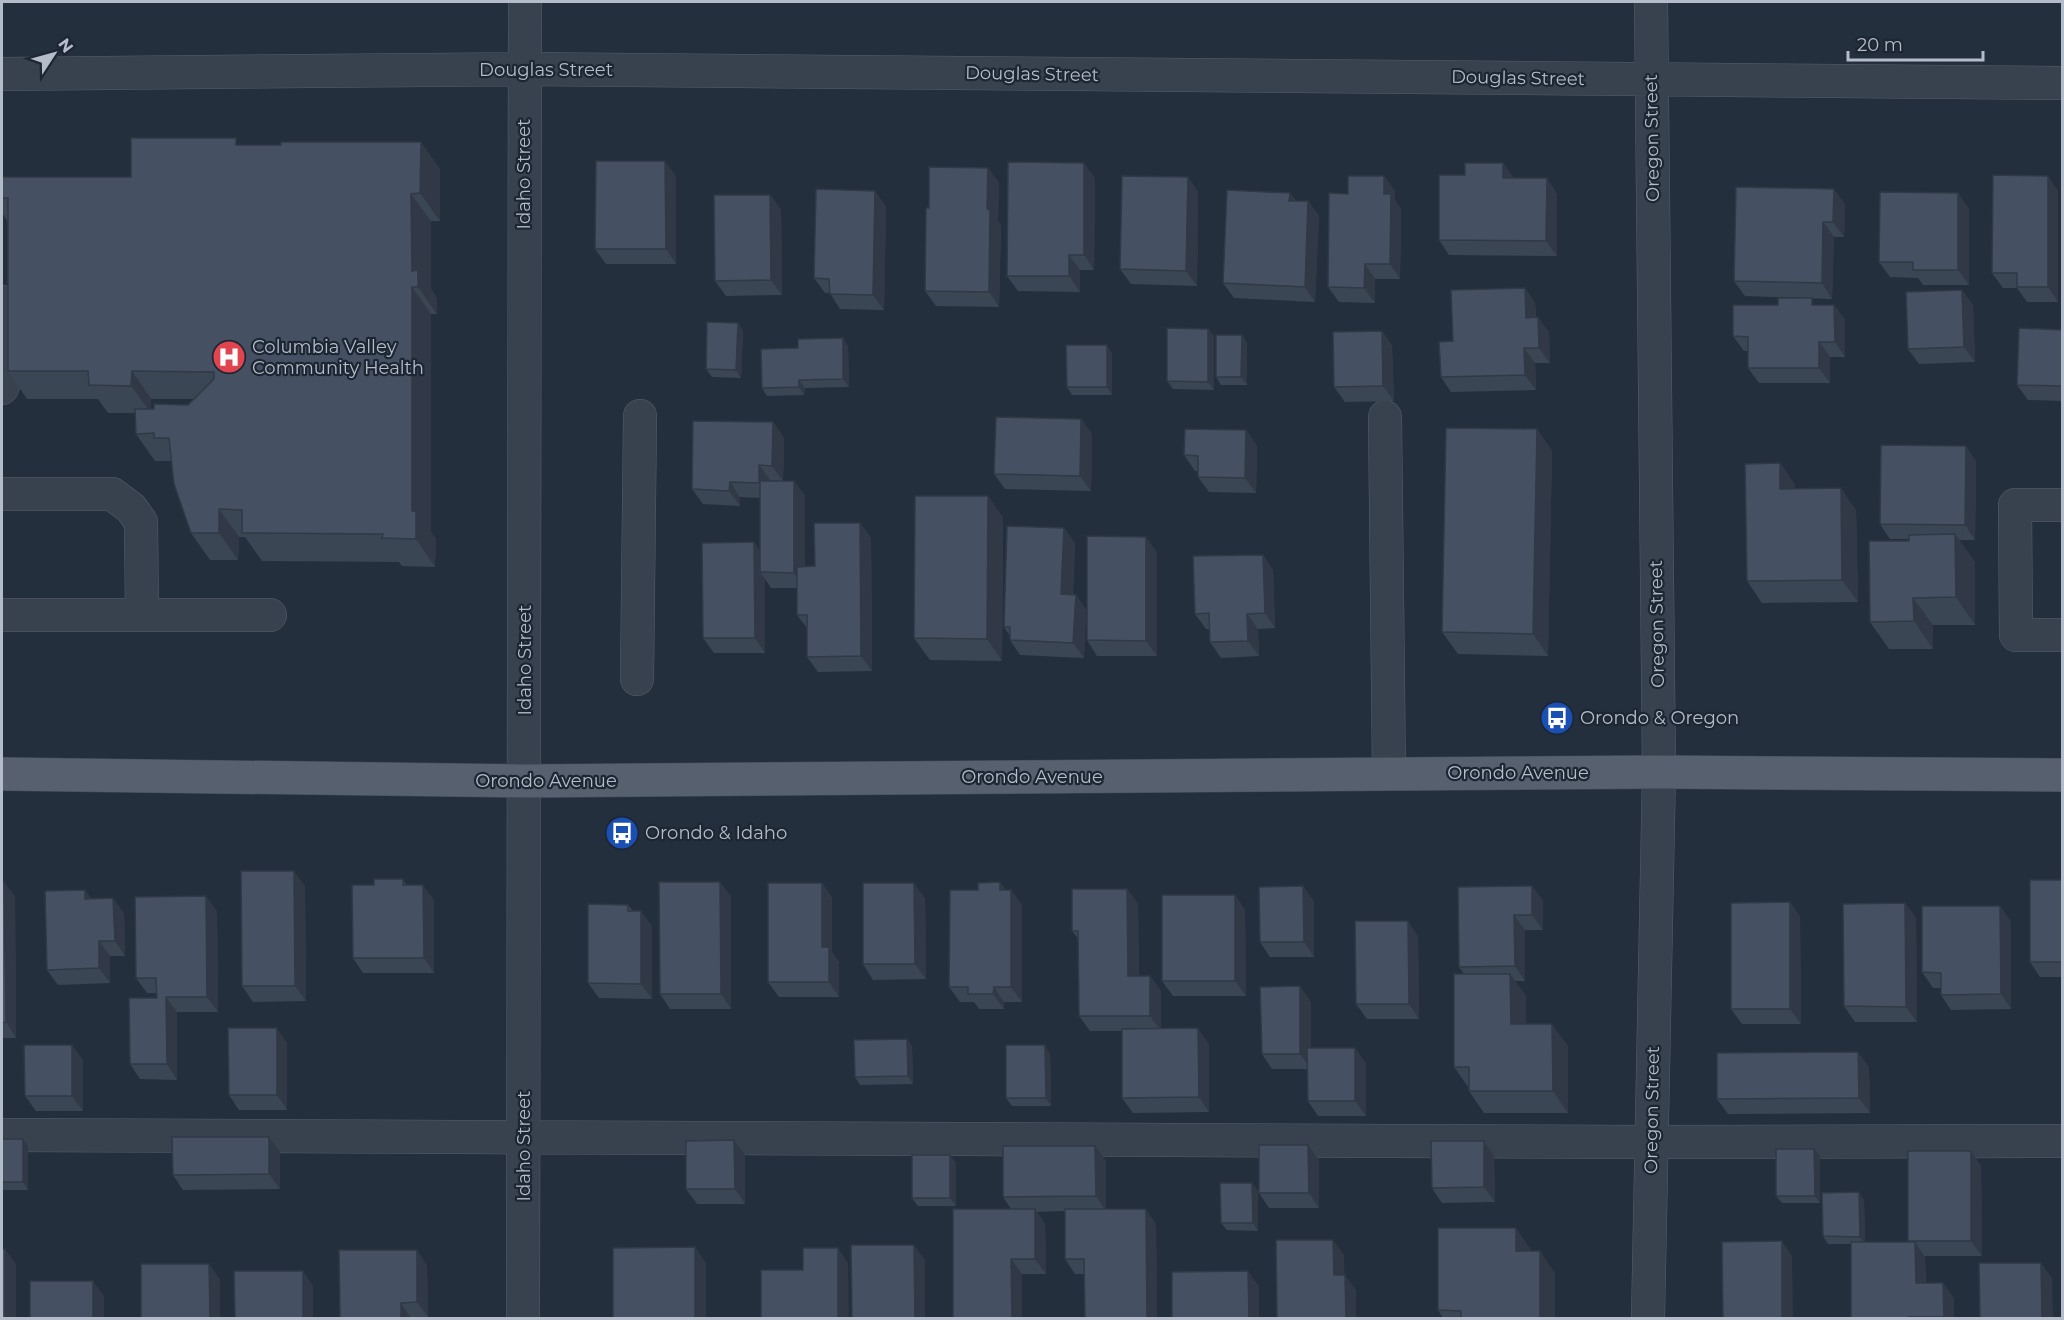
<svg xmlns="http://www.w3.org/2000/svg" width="2064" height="1320" font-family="Montserrat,sans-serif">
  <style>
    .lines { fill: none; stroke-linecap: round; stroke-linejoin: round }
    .minor-casing { stroke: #565f6c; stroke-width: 34 }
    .major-casing { stroke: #414a57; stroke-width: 34 }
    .minor { stroke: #38414e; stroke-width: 33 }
    .major { stroke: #56606e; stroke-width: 33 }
    .wall { fill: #3b4654; fill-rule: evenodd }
    .shaded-wall { fill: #303945 }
    .building { fill: #455162; stroke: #303945; stroke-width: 1.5 }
    .labels { text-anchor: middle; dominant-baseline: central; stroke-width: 4.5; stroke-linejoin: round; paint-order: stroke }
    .street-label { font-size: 18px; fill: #b4bcc9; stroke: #1d2633 }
    .poi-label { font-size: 18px; fill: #b4bcc9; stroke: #1d2633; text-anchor: start }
  </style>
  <rect width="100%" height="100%" fill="#242f3e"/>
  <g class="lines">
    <g class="minor-casing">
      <path id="minor" d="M2 74 524 69 2062 83
        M2 302 7 313 6 378 2 388
        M1385 417 1389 774
        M2 494H112L131 508 141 522 142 615
        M2062 505H2015L2016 635H2062
        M2 615H270
        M637 679 640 416
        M2 1135 1652 1142 2062 1141
        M523 1318 525 2
        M1648 1318 1659 772 1651 2"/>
    </g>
    <g class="major-casing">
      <path id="major" d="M2 774 525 781 1659 772 2062 775"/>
    </g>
    <use href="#minor" class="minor"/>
    <use href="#major" class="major"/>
  </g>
  <path class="wall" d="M241 145 440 169V221H431V289L437 298V314H431V532L436 539 435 567 402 566 399 562 262 561 245 537H239L238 560H210L191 533 172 462 171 461H155L136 434 135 413H108L98 399H27L8 371V222L2 213V177H131ZM151 399H194L188 405 151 409Z
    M988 168 999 183 998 221 1001 225 999 307 936 306 925 291 929 208Z
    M676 176V264H606L595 249Z
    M1384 176 1395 191V200L1401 209 1400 279H1375V303L1339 302 1328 287 1348 194Z
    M1188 177 1198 192 1197 286 1131 284 1120 269Z
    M1095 178 1094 270H1080V292L1018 291 1007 276Z
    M1514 178H1547L1557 194V256L1449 255 1439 240Z
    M2058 191V302H2027L2017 288H2003L1992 273Z
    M1290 193 1296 201H1308L1319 216 1315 302 1234 298 1223 283Z
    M770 195 781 210 782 295 726 296 715 281Z
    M1845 204 1844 237H1834L1832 299 1745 296 1734 281Z
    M886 206 884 310 840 309 830 293H825L814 278Z
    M1969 208V285H1923L1918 278 1890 277 1879 262Z
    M1525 288 1535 303 1536 317 1549 332 1550 363H1535L1536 390 1451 392 1441 377 1453 341Z
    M1962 290 1973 305 1975 362 1919 364 1908 349Z
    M1817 305H1834L1845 320V357H1830V383H1759L1748 368V351H1744L1733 336Z
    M738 323 743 331 741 378 712 377 706 369Z
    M1208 329 1214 336V390L1173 389 1167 381Z
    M2062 330V401L2028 400 2017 385Z
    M1382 331 1392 346 1394 401 1345 402 1334 387Z
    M1242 335 1247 343V385H1221L1216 377Z
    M848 346 849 387 805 388 804 395 767 396 762 388 798 348Z
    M1112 353V395H1072L1067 387Z
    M1081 419 1092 434 1091 491 1005 489 994 474Z
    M773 422 784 438 783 481H794L805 496V567L815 566 860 523 871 538 872 671 818 672 807 657V628L797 615V588H771L765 579V653H714L703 638 760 551V498L740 497V506L703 504 692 489Z
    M1537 429 1552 451 1548 656 1458 654 1442 632Z
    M1246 430 1257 446 1256 493 1209 492 1198 477V471H1195L1184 455Z
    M1966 446 1976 462 1975 540H1959L1975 562V625H1933V649H1889L1870 622 1909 539H1890L1880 524Z
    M1780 463 1795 485V489L1856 510 1858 602 1762 603 1747 581Z
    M988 496 1003 518 1002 661 930 660 914 638Z
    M1064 528 1075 543 1073 595H1076L1086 610 1084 658 1020 655 1010 640V636L1004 627Z
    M1157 552V656H1097L1087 640Z
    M1263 555 1273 570 1275 628 1258 629 1259 656 1221 658 1210 642V629H1206L1195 614Z
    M403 879 406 885 434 900V973H363L353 958 374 885Z
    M2062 880V977H2040L2030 962Z
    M2 882H4L15 897 16 1038H2Z
    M720 882 731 897V1009H670L660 994Z
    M1000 882 1005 890H1011L1022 905V1002H1004V1009H979L974 1002H960L949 987 978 890Z
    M822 883 832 898V952L839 962V997H779L768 982Z
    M305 886 306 1001 253 1002 242 986Z
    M1303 886 1314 902V957H1270L1260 942Z
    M1532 886 1543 901V930H1525V981H1515L1526 996V1024L1568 1046V1113H1484L1469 1091V1088L1454 1067 1464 974 1459 967Z
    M1127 889 1138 904 1139 976H1150L1161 991V1029L1209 1044V1112L1133 1113 1122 1098V1031H1090L1079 1016V940L1072 931Z
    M85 890 91 899 124 913 125 956H110V983L58 985 47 970Z
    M1235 895 1245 910 1246 996H1173L1162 981Z
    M925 898 926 979 873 980 863 964Z
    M1790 902 1800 917 1801 1024H1742L1731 1009Z
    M1905 903 1916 918 1917 1022H1855L1844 1006Z
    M628 905 633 911 652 926V999L599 998 588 983Z
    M217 911 218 1012H177V1080L140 1079 130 1064 157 998 156 993H147L136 978Z
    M2011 921V1009L1951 1010 1941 995V988H1933L1922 972Z
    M1418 936 1419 1019H1367L1356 1004Z
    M1311 1002V1048L1366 1063V1116H1318L1308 1101 1307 1069H1272L1262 1054Z
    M907 1039 912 1047 913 1084 860 1085 855 1077Z
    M287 1043V1110H239L229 1095Z
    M1050 1053 1051 1106H1012L1006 1098Z
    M83 1060V1111H36L25 1096Z
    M1869 1067 1870 1113 1728 1114 1717 1099Z
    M2 1139 28 1146V1190H2Z
    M1484 1141 1494 1156 1495 1202 1442 1203 1432 1188Z
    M1308 1145 1319 1160V1208H1269L1259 1193Z
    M1095 1146 1106 1161V1209L1156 1224 1157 1318H1085L1084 1274H1075L1065 1259V1211L1037 1212 1045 1224 1046 1274H1022V1318H953L1011 1209 1003 1197Z
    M1814 1149 1820 1156V1203H1782L1776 1196Z
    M1971 1151 1981 1166 1982 1256H1924L1925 1257 1926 1283 1954 1298V1318H1851V1244H1828L1823 1236 1864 1200 1865 1242H1909L1908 1241Z
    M280 1152V1189L183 1190 173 1175Z
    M745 1155V1204H697L686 1189Z
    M956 1163V1206H918L912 1198Z
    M1258 1191V1231L1227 1230 1221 1223Z
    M1516 1228 1531 1251 1555 1273V1318H1443L1438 1310Z
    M427 1265 428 1317 340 1318Z"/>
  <path class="shaded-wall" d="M421 142 440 169V221L420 193Z
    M665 161 676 176V264L666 249Z
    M1084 163 1095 178 1094 270 1084 255Z
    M1503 163 1514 178H1503Z
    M988 168 999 183 998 221 1001 225 999 307 989 292 987 209Z
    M1384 176 1395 191V200L1401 209 1400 279 1390 264 1384 194Z
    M2048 176 2058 191V302L2048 287Z
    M1188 177 1198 192 1197 286 1186 271Z
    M1547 178 1557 194V256L1546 241Z
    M1834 189 1845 204 1844 237 1833 222Z
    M875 191 886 206 884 310 873 295Z
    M1290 193 1300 208 1289 201Z
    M1958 193 1969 208V285L1958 270Z
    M411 194 431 221V289L437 298V314L418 287 412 271Z
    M770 195 781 210 782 295 771 280Z
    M1308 201 1319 216 1315 302 1305 287Z
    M1823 222 1834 237 1832 299 1822 283Z
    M1069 255 1080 270V292L1069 276Z
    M1365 264 1375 279V303L1364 288Z
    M412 287 431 314V532L436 539 435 567 416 539 412 511Z
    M1525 288 1535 303 1536 333 1526 318Z
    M1962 290 1973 305 1975 362 1964 347Z
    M1834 305 1845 320V357L1835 342Z
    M1538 317 1549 332 1550 363 1539 348Z
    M738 323 743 331 741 378 736 370Z
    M1208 329 1214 336V390L1208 382Z
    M1382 331 1392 346 1394 401 1383 386Z
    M1242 335 1247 343V385L1241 377Z
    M843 338 848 346 849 387 843 379Z
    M1819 342 1830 357V383L1819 368Z
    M1107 345 1112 353V395L1107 387Z
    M1524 348 1535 363 1536 390 1525 375Z
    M132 371 151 399V413L131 386Z
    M799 380 805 388 804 395 799 387Z
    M1081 419 1092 434 1091 491 1080 476Z
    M773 422 784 438 783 481 772 466Z
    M1537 429 1552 451 1548 656 1533 634Z
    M1246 430 1257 446 1256 493 1245 478Z
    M1966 446 1976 462 1975 540 1965 525Z
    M1780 463 1795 485V511L1780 489Z
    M759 465 770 480 769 498 759 483Z
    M794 481 805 496V588L794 573Z
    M730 482 740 497V506L729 491Z
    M1841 488 1856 510 1858 602 1842 580Z
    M988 496 1003 518 1002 661 987 639Z
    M219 509 239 537 238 560 219 533Z
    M860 523 871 538 872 671 861 656Z
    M1064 528 1075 543 1072 609 1061 594Z
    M1955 534 1975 562V625L1956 597Z
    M1146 537 1157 552V656L1146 641Z
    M754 542 764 557 760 572 765 579V653L755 638Z
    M1263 555 1273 570 1275 628 1265 613Z
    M1076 595 1086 610 1084 658 1073 643Z
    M1913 598 1933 625V649L1914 621Z
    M1247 614 1258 629 1259 656 1248 641Z
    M294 871 305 886 306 1001 295 986Z
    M4 882 15 897 16 1038 6 1022Z
    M720 882 731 897V1009L721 994Z
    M1000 882 1011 897 1000 890Z
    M822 883 832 898V952L839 962V997L829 982 822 947Z
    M914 883 925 898 926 979 915 964Z
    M423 885 434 900V973L424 958Z
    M1303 886 1314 902V957L1304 942Z
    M1532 886 1543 901V930L1532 915Z
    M1127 889 1138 904 1139 991 1128 976Z
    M85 890 96 905 85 899Z
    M1011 890 1022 905V1002L1011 987Z
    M1235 895 1245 910 1246 996 1235 981Z
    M206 896 217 911 218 1012 207 997Z
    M113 898 124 913 125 956 115 941Z
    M1790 902 1800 917 1801 1024 1790 1009Z
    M1905 903 1916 918 1917 1022 1906 1007Z
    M2000 906 2011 921V1009L2001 994Z
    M641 911 652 926V999L641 984Z
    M1514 915 1525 930V981L1515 966Z
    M1408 921 1418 936 1419 1019 1409 1004Z
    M99 941 110 956V983L99 968Z
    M1510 974 1526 996V1046L1511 1024Z
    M1150 976 1161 991V1031L1150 1016Z
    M1300 986 1311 1002V1069L1300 1054Z
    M994 987 1004 1002V1009L993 994Z
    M166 997 177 1012V1080L167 1064Z
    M1552 1024 1568 1046V1113L1553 1091Z
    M277 1028 287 1043V1110L277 1095Z
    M1198 1028 1209 1044V1112L1199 1097Z
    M907 1039 912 1047 913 1084 908 1076Z
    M72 1045 83 1060V1111L72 1096Z
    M1045 1045 1050 1053 1051 1106 1046 1098Z
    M1355 1048 1366 1063V1116L1355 1101Z
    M1858 1052 1869 1067 1870 1113 1859 1098Z
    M269 1137 280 1152V1189L269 1174Z
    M23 1139 28 1146V1190L23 1182Z
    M734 1140 745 1155V1204L735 1189Z
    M1484 1141 1494 1156 1495 1202 1484 1187Z
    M1308 1145 1319 1160V1208L1309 1193Z
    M1095 1146 1106 1161V1211L1096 1196Z
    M1814 1149 1820 1156V1203L1815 1196Z
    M1971 1151 1981 1166 1982 1256 1971 1241Z
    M950 1155 956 1163V1206L950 1198Z
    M1252 1183 1258 1191V1231L1253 1223Z
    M1859 1192 1864 1200 1865 1244 1860 1237Z
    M1035 1209 1045 1224 1046 1274 1035 1259Z
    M1146 1209 1156 1224 1157 1318H1147Z
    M1516 1228 1531 1250V1273L1516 1251Z
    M1333 1240 1344 1255 1345 1290 1334 1275Z
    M1782 1241 1792 1256 1793 1318H1782Z
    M1915 1242 1925 1257 1926 1298 1916 1283Z
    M914 1245 925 1260V1318H915Z
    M695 1247 706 1263V1318H695Z
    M838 1248 848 1263 849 1318H838Z
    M5 1249 16 1264V1318H5Z
    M417 1250 427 1265 428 1317 417 1302Z
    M1540 1251 1555 1273V1318H1540Z
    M1011 1259 1022 1274V1318H1012Z
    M2041 1263 2052 1278 2053 1318H2042Z
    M209 1264 220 1279V1318H210Z
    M303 1271 313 1286V1318H303Z
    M1248 1271 1259 1286V1318H1249Z
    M1345 1275 1356 1290V1318H1346Z
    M93 1281 104 1296V1318H93Z
    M1943 1283 1954 1298V1318H1945L1944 1317Z
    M401 1303 411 1318H401Z"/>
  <path class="building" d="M131 138H236V145H281V142H421L420 193 411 194 412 271 418 270V287H412V511H416V539L382 538 383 534 242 533V510L219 509V533H191L174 484 169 438H154V433L136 434 135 409H154V404L188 405 214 379V372L132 371 131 386 89 385 88 371H8V198H2V177H131Z
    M596 161H665L666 249H595Z
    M1008 162 1084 163V255H1069V276H1007Z
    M1465 163H1503V178H1547L1546 241 1439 240V175H1465Z
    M929 167 988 168 987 209 990 210 989 292 925 291 926 208H929Z
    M1993 175 2048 176V287H2017V273H1992Z
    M1122 176 1188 177 1186 271 1120 269Z
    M1348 176H1384V194H1391L1390 264H1365L1364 288 1328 287 1329 193 1348 194Z
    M1736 187 1834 189 1833 222H1823L1822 283 1734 281Z
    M816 189 875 191 873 295 830 294 829 279 814 278Z
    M1227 190 1290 193 1289 201H1308L1305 287 1223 283Z
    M1880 192 1958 193V270H1913V262H1879Z
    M714 195H770L771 280 715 281Z
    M1525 288 1526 318 1538 317 1539 348H1524L1525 375 1441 377 1439 342 1453 341 1451 290Z
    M1962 290 1964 347 1908 349 1906 292Z
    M1778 298H1812V305H1834L1835 342H1819V368H1748V337L1733 336V305H1778Z
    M707 322 738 323 736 370 706 369Z
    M1167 328 1208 329V382L1167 381Z
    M2019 328 2062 330V386L2017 385Z
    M1382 331 1383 386 1334 387 1333 332Z
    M1216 335H1242L1241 377H1216Z
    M843 338V379L799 380V387L762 388 761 349 798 348V339Z
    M1066 345H1107V387H1067Z
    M996 417 1081 419 1080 476 994 474Z
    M693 421 773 422 772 466 759 465V483L730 482 729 491 692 489Z
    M1446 428 1537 429 1533 634 1442 632Z
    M1185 429 1246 430 1245 478 1198 477V456L1184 455Z
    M1881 445 1966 446 1965 525 1880 524Z
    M1780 463V489L1841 488 1842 580 1747 581 1745 464Z
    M760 481H794V573L760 572Z
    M915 496H988L987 639 914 638Z
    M814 523H860L861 656 807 657V615H797V567L815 566Z
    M1007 526 1064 528 1061 594 1076 595 1073 643 1010 640V627H1004Z
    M1955 534 1956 597 1913 598 1914 621 1870 622 1869 541H1909V535Z
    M1087 536 1146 537V641L1087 640Z
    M754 542 755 638H703L702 543Z
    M1263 555 1265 613 1247 614 1248 641 1210 642 1209 613 1195 614 1193 556Z
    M241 871H294L295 986H242Z
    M374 879H403V885H423L424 958H353L352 885H374Z
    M2030 880H2062V962H2030Z
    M2 882H4L6 1022 2 1023Z
    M659 882H720L721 994H660Z
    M1000 882V890H1011V987H994L993 994H968V987H949L950 890H978V883Z
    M768 883H822V947H829V982H768Z
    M863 883H914L915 964H863Z
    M1303 886 1304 942H1260L1259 887Z
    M1532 886V915H1514L1515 966 1459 967 1458 887Z
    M1072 889H1127L1128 976H1150V1016H1079L1078 931H1072Z
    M85 890V899L113 898 115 941H99V968L47 970 45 891Z
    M1162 895H1235V981H1162Z
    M206 896 207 997H166L167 1064H130L129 998H157L156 978H136L135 897Z
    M1790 902V1009H1731V903Z
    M1905 903 1906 1007 1844 1006 1843 904Z
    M588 904 628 905V911H641V984L588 983Z
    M1922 906H2000L2001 994 1941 995V973L1922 972Z
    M1355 921H1408L1409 1004H1356Z
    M1454 974H1510L1511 1024H1552L1553 1091H1469V1067H1454Z
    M1300 986V1054H1262L1260 987Z
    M228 1028H277V1095H229Z
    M1198 1028 1199 1097 1122 1098V1029Z
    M907 1039 908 1076 855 1077 854 1040Z
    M24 1045H72V1096H25Z
    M1006 1045H1045L1046 1098H1006Z
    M1307 1048H1355V1101H1308Z
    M1858 1052 1859 1098 1717 1099V1053Z
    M172 1137H269V1174L173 1175Z
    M2 1139H23V1182H2Z
    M734 1140 735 1189H686V1141Z
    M1431 1141H1484V1187L1432 1188Z
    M1259 1145H1308L1309 1193H1259Z
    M1003 1146H1095L1096 1196 1003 1197Z
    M1776 1149H1814L1815 1196H1776Z
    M1908 1151H1971V1241H1908Z
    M912 1155H950V1198H912Z
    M1220 1183H1252L1253 1223H1221Z
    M1859 1192 1860 1237 1823 1236 1822 1193Z
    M953 1209H1035V1259H1011L1012 1318H953Z
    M1065 1209H1146L1147 1318H1085L1084 1259H1065Z
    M1438 1228H1516V1251H1540V1318H1461V1311L1438 1310Z
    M1276 1240H1333L1334 1275H1345L1346 1318H1277Z
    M1782 1241V1318H1723L1722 1242Z
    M1851 1242H1915L1916 1283H1943L1944 1317H1909V1318H1851Z
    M851 1245H914L915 1318H852Z
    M695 1247V1318H613V1248Z
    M803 1248H838V1318H761V1270H803Z
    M2 1249H5V1318H2Z
    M339 1250H417V1302L401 1303V1318H340Z
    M1979 1263H2041L2042 1318H1980Z
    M141 1264H209L210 1318H141Z
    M234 1271H303V1318H235Z
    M1248 1271 1249 1318H1172V1272Z
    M30 1281H93V1318H30Z"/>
  <defs>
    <g id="hospital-disc" transform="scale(1.725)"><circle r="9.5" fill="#e0444e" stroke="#1d2633"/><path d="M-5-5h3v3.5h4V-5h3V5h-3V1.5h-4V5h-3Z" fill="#fff"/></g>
    <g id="bus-disc" transform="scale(1.725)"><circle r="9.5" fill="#1a4fb4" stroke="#1d2633"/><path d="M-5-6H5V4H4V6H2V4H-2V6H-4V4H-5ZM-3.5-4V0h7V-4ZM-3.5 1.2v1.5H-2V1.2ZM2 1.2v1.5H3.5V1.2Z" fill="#fff"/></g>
  </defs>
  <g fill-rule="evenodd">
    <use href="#hospital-disc" x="229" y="357"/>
    <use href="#bus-disc" x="1557" y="718"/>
    <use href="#bus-disc" x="622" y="833"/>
  </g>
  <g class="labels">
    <g class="street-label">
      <text x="546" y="70">Douglas Street</text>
      <text transform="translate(1032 74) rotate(1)">Douglas Street</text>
      <text transform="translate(1518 78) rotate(1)">Douglas Street</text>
      <text transform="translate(1652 138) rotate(-91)">Oregon Street</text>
      <text transform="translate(524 174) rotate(-90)">Idaho Street</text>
      <text transform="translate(1657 624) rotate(-91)">Oregon Street</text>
      <text transform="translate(525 660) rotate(-90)">Idaho Street</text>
      <text x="1518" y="773">Orondo Avenue</text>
      <text x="1032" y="777">Orondo Avenue</text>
      <text x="546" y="781">Orondo Avenue</text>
      <text transform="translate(1652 1110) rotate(-89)">Oregon Street</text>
      <text transform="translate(524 1146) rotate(-90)">Idaho Street</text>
    </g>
    <g class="poi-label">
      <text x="252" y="347">Columbia Valley<tspan x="252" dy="21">Community Health</tspan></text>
      <text x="1580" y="718">Orondo &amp; Oregon</text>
      <text x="645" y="833">Orondo &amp; Idaho</text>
    </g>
  </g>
  <rect width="2064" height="1320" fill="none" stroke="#b4bcc9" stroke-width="6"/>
  <g transform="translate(54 54) rotate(54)" stroke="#1d2633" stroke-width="4.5" paint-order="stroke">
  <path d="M0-4.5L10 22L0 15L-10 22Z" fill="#b4bcc9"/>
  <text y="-9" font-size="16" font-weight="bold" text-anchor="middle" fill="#b4bcc9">N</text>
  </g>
  <path d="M1848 51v9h135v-9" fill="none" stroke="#b4bcc9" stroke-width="3"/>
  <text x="1857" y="51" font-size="18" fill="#b4bcc9" stroke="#1d2633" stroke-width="4.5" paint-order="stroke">20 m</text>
</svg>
